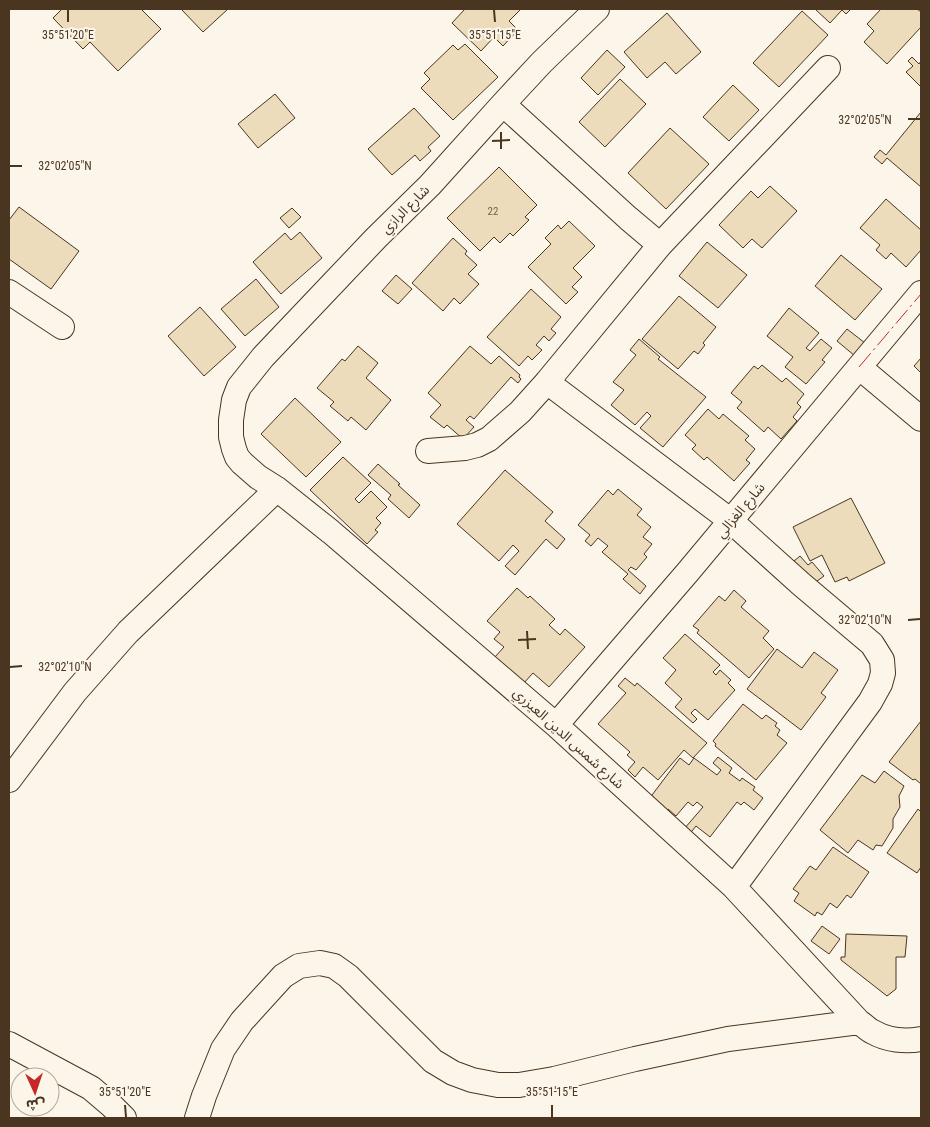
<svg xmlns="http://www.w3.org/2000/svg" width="930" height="1127" font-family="'Roboto Condensed','Noto Sans Arabic',sans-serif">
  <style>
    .building { fill: #ecdcbc; stroke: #4a3520; fill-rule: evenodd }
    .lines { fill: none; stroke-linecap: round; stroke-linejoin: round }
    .minor-casing { stroke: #4a3520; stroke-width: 26 }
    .minor { stroke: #fbf6e9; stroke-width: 24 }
    .power { stroke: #c62828; stroke-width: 1; stroke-dasharray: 18 4 2.5 4; stroke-linecap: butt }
    .ticks { fill: none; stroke: #4a3520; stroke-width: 2 }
    .labels { text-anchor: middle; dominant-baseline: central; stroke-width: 4; stroke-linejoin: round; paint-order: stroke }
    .number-label { font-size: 11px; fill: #725f47 }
    .street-label { font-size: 14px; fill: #4a3520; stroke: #fbf6e9 }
    .ticks-label { font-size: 12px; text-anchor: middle; fill: #4a3520; stroke: #fbf6e9; stroke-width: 4; stroke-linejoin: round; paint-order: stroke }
  </style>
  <rect width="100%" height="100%" fill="#fbf6e9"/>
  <path class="building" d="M62 9H141L161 29 118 71 90 42 83 49 53 18Z
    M181 9H228L203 32Z
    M465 9H521L509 21 518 30 503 46 494 37 481 51 452 23Z
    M815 9H851L846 14 842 10 830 23Z
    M881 9H917L921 12V27L887 64 864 42 874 31 867 24Z
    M802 11 828 35 779 87 753 63Z
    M667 13 701 52 676 74 665 62 647 78 624 52Z
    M465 44 498 77 453 120 421 88 430 79 424 73 453 45 458 50Z
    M607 50 625 67 598 95 581 78Z
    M912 57 919 64 921 61V87L906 72 913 66 908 61Z
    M620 79 646 104 605 147 579 122Z
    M733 85 759 110 729 141 703 117Z
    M275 94 295 118 258 148 238 124Z
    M414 108 440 136 428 147 431 151 420 161 415 155 392 175 368 149Z
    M921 112V187L887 158 882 164 874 157 880 150 886 155Z
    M670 128 709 164 666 209 628 173Z
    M499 167 537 205 525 217 529 220 513 236 510 233 500 243 494 237 480 251 447 218Z
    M770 186 797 211 762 248 752 239 743 248 719 225 751 191 758 198Z
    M886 199 921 230V250L906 267 891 253 886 259 876 250 880 245 860 228Z
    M19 207 79 251 51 289 9 259V220Z
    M292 208 301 217 289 228 280 218Z
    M569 221 595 246 573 268 582 277 572 287 578 292 566 304 528 267 551 244 545 238 558 225 561 229Z
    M300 232 322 258 281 294 253 262 285 233 291 240Z
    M453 238 467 251 465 254 477 265 468 274 479 284 460 304 454 298 443 311 412 283Z
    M707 242 747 275 718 308 679 276Z
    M841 255 882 289 855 320 815 286Z
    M396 275 412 289 398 304 382 291Z
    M256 279 279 307 245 336 221 309Z
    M531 289 561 317 551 329 556 333 549 341 544 336 536 345 542 350 532 360 528 356 519 366 487 337Z
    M679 296 716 327 703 343 705 345 698 354 694 351 678 369 642 339Z
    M200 307 236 347 204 376 168 336Z
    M789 308 819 333 806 348 810 351 821 339 832 348 822 360 825 362 806 384 785 367 793 357 767 336Z
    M847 329 865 343 855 356 837 341Z
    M639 339 660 357 658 359 706 397 663 447 640 428 651 416 647 412 635 425 611 405 624 390 613 382 636 355 630 350Z
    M358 346 378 363 366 378 391 400 366 430 351 417 348 421 330 406 334 402 317 388 342 359 345 361Z
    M470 346 491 364 499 356 520 375 519 377 521 379 518 383 511 377 474 419 470 416 466 420 474 427 463 439 447 425 444 428 430 417 441 405 428 393Z
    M921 358V373L914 366Z
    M762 365 782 382 786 378 804 394 797 403 801 407 793 417 797 421 781 439 768 427 764 432 737 408 742 402 731 393 754 366 758 369Z
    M295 398 341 442 306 477 261 434Z
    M708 409 719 419 723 414 749 436 745 440 755 449 746 460 750 463 734 481 707 457 704 460 692 449 696 445 685 435Z
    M343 457 371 483 355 499 359 503 371 491 387 507 376 518 381 523 375 530 378 532 367 544 310 490Z
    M378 464 400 484 398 485 420 505 409 518 388 499 391 495 368 475Z
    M505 470 553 512 545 521 565 539 557 549 546 539 515 575 505 566 519 551 513 545 499 561 457 524Z
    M618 489 642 509 637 515 651 527 643 537 652 544 644 554 647 557 636 570 631 567 628 570 646 586 640 594 623 579 628 574 602 552 608 546 598 538 591 546 585 541 590 535 578 525 608 490 613 495Z
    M851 498 885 563 849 581 847 577 835 582 822 555 810 561 793 527Z
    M800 556 808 565 812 562 824 576 813 584 794 561Z
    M517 588 528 598 530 596 555 619 549 625 560 635 565 629 585 647 549 687 533 673 523 684 494 658 504 647 494 639 500 632 487 621Z
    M734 590 746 601 741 607 769 631 763 638 774 649 749 678 697 633 699 630 693 626 719 596 725 601Z
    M685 634 720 665 713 672 716 675 720 670 731 680 728 683 735 690 708 720 695 709 691 713 697 719 693 723 675 707 682 699 665 683 676 670 663 658Z
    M777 649 802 668 814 652 838 670 821 693 826 697 801 730 747 689Z
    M625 678 635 686 637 683 707 743 693 758 684 750 658 780 643 767 635 777 628 770 635 762 627 755 630 752 598 724 626 693 618 686Z
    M743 704 762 719 766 715 777 723 775 726 780 730 777 735 787 743 756 780 715 746 716 744 713 741Z
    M921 721V784L915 779 913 780 889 762Z
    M718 757 732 768 729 773 740 781 742 778 755 787 753 790 763 798 754 810 744 802 741 805 737 802 710 837 696 826 688 836 646 803 680 758 689 765 694 758 717 775 721 770 713 763ZM688 802 693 806 697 802 703 807 684 829 664 813 668 809 676 816Z
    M884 771 904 786 899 796 900 807 893 819V828L882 846 876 845 873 850 858 840 848 853 820 830 862 775 875 783Z
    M918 809 921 812V867L917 873 887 853Z
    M833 847 869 872 851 898 847 895 837 908 830 903 822 915 817 912 815 916 794 901 799 893 793 889 810 866 816 870Z
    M822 926 840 939 829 954 811 941Z
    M846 934 907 936 905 957H896V989L887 996 841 960V957H845Z"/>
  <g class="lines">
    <g class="minor-casing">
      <path id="minor" d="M597 9 542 62 503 104 430 185 376 238 263 357 239 387 234 400 231 420V437L234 449 237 457 242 463 258 477 277 489 331 532 556 725 734 887 859 1022C864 1025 868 1030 873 1032 887 1040 905 1042 921 1039
        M503 104 628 218 660 245
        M9 292 62 327
        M859 367 921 419
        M547 382 731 521 801 584 872 644 882 660 883 673 880 684 870 702 734 887
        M428 451 465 448 477 445 489 439 520 412 547 382 660 245 828 68
        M556 725 687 573 921 293
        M9 780 75 692 128 632 277 489
        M9 1044 91 1088 111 1105 124 1118
        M197 1118 204 1096 223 1049 242 1021 283 976 299 966 320 963 334 966 348 976 433 1061 453 1073 472 1080 498 1085H519L554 1079 635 1059 728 1039 859 1022"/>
    </g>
    <use href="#minor" class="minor"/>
    <path class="power" d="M859 367 921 294"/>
  </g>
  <path class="ticks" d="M68 10V22M494 10 495 22M908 119H920M501 132V149M492 141 510 140M10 166H22M908 620 920 619M527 631 528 649M518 640 536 639M10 667 22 666M125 1105 126 1117M552 1105V1117"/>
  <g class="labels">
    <g class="number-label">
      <text x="493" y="211">22</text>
    </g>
    <g class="street-label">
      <text transform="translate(405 209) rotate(-45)">شارع الرازي</text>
      <text transform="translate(740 510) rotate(-50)">شارع الغزالي</text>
      <text transform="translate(569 738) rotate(42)">شارع شمس الدين العيزري</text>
    </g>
  </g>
  <g class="ticks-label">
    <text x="68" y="39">35°51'20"E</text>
    <text x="495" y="39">35°51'15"E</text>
    <text x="865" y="124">32°02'05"N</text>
    <text x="65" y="170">32°02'05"N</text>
    <text x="865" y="624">32°02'10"N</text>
    <text x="65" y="671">32°02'10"N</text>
    <text x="125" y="1096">35°51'20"E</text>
    <text x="552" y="1096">35°51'15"E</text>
  </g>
  <rect width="930" height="1127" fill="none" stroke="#4a3520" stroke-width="20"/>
  <g transform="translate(35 1092) rotate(177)"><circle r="24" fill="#fbf6e9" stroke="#b4a999"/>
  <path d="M0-4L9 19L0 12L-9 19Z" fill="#c62828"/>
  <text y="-8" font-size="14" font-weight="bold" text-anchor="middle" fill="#4a3520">ش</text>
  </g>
</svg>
